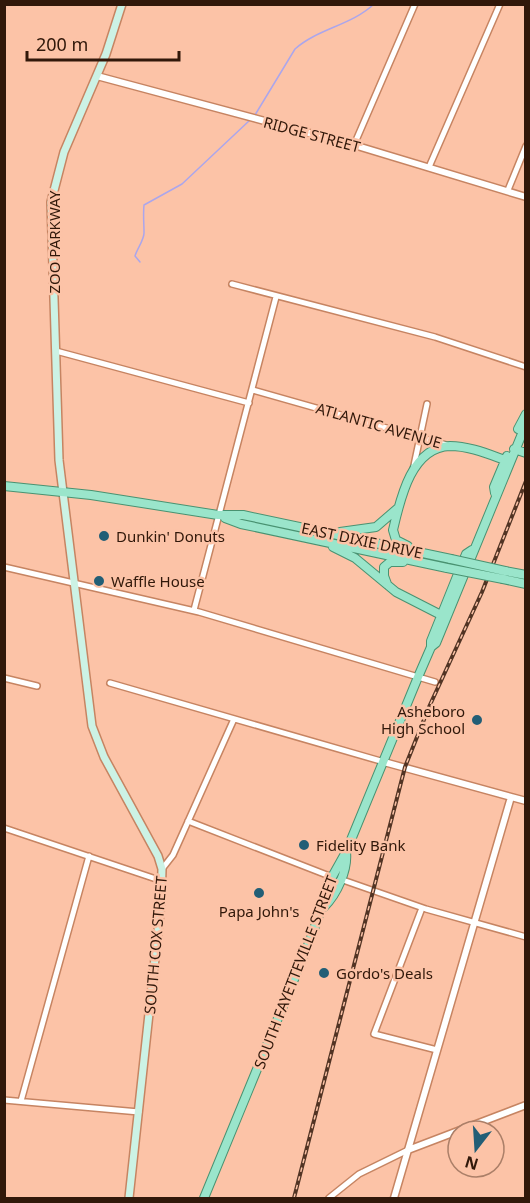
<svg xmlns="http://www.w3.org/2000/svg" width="530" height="1203" font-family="'Noto Sans',sans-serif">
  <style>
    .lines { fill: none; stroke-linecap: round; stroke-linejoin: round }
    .stream { stroke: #aba6ec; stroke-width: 1.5 }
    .minor-casing { stroke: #c68462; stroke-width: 8 }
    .tertiary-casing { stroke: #c68462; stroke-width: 9 }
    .secondary-casing { stroke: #c68462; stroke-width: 10 }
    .primary-casing { stroke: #499271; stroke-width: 10 }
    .minor { stroke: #fff; stroke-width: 5 }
    .tertiary { stroke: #fff; stroke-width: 6 }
    .secondary { stroke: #ccf2e5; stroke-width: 7 }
    .primary { stroke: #9ae5cb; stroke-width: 8 }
    .rail-casing { stroke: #523424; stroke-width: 4 }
    .rail { stroke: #fcc3a7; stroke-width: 1.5; stroke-dasharray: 4.5; stroke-linecap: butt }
    .primary-bridge-casing { stroke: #499271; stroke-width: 10; stroke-linecap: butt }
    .primary-bridge { stroke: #9ae5cb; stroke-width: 8 }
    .poi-dot { fill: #225e76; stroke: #fcc3a7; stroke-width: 2 }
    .labels { text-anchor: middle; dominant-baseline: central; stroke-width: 5; stroke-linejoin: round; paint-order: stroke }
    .street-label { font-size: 15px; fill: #31180a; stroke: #fcc3a7 }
    .poi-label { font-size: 15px; fill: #31180a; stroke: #fcc3a7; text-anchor: start }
  </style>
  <rect width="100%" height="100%" fill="#fcc3a7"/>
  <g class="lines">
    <path class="stream" d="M255 115 295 49C317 29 352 25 374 4
      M140 262 135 256C137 249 144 240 144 233 144 223 143 214 144 205L182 184 250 120"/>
    <g class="minor-casing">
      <path id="minor" d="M354 145 415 4
        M429 167 500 4
        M508 190 526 146
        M232 284 435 337 526 367
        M56 351 249 403
        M253 390 450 446
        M413 470 427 404
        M4 567 199 612 435 682
        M194 610 276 297
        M4 678 37 686
        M110 683 384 762
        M188 821 332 877
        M4 828 162 881
        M162 869 173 855 234 719
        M340 879 426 909 526 937
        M422 908 374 1034 437 1050
        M4 1100 139 1112
        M21 1101 89 856
        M329 1198 359 1174 408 1150"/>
    </g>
    <g class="tertiary-casing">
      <path id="tertiary" d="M97 76 354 145 526 197
        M384 762 526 801
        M408 1150 526 1105
        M394 1198 511 797"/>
    </g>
    <g class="secondary-casing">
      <path id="secondary" d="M122 4 106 54 64 152 51 202 59 460 92 726 104 757 158 856 162 869 161 903 129 1198"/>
    </g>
    <g class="primary-casing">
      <path id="primary" d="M518 429 526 414
        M514 449 526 453
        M4 486 91 495 218 515H243L451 559
        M495 493 494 487 507 456
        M225 518 241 524 447 568
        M340 532 376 527 398 508
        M408 546 396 540 393 530C400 500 411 447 450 446 469 446 488 454 505 460
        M333 547 355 558 396 592 441 615
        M505 571 526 575
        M503 579 526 584
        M387 584 384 576V567L390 562H403
        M431 647V641L466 554 472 550
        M324 907C337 894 348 870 346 852
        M204 1198 311 938 332 877 346 852 418 677 431 647 436 643 526 424"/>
    </g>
    <use href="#minor" class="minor"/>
    <use href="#tertiary" class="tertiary"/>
    <use href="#secondary" class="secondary"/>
    <use href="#primary" class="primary"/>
    <g class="rail-casing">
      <path id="rail" d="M294 1198 405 767 429 707 482 592 526 481"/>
    </g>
    <use href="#rail" class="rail"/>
    <g class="primary-bridge-casing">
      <path id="primary-bridge" d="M451 559 505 571
        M447 568 503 579"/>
    </g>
    <use href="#primary-bridge" class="primary-bridge"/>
  </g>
  <g class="poi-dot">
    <circle cx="104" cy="536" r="6"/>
    <circle cx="99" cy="581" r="6"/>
    <circle cx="477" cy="720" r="6"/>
    <circle cx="304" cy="845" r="6"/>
    <circle cx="259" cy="893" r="6"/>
    <circle cx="324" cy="973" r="6"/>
  </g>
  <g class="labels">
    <g class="street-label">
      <text transform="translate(312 134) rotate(15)">RIDGE STREET</text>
      <text transform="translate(54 242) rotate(-90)">ZOO PARKWAY</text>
      <text transform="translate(379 425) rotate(16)">ATLANTIC AVENUE</text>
      <text transform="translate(362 540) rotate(12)">EAST DIXIE DRIVE</text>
      <text transform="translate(155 945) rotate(-85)">SOUTH COX STREET</text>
      <text transform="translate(295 972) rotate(-69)">SOUTH FAYETTEVILLE STREET</text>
    </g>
    <g class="poi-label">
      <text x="116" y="536">Dunkin' Donuts</text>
      <text x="111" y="581">Waffle House</text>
      <text x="465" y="711" text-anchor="end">Asheboro<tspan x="465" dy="17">High School</tspan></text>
      <text x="316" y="845">Fidelity Bank</text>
      <text x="259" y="911" text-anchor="middle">Papa John's</text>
      <text x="336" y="973">Gordo's Deals</text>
    </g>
  </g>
  <rect width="530" height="1203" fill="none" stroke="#31180a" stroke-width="12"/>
  <g transform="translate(476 1149) rotate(197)"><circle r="28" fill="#fcc3a7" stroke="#ab7f68" stroke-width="1.5"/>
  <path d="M0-4.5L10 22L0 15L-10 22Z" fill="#225e76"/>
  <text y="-9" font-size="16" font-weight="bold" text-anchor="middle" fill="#31180a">N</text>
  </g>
  <path d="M27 51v9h152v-9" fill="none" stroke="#31180a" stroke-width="3"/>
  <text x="36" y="51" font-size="18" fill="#31180a" stroke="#fcc3a7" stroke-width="4.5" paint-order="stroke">200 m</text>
</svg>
